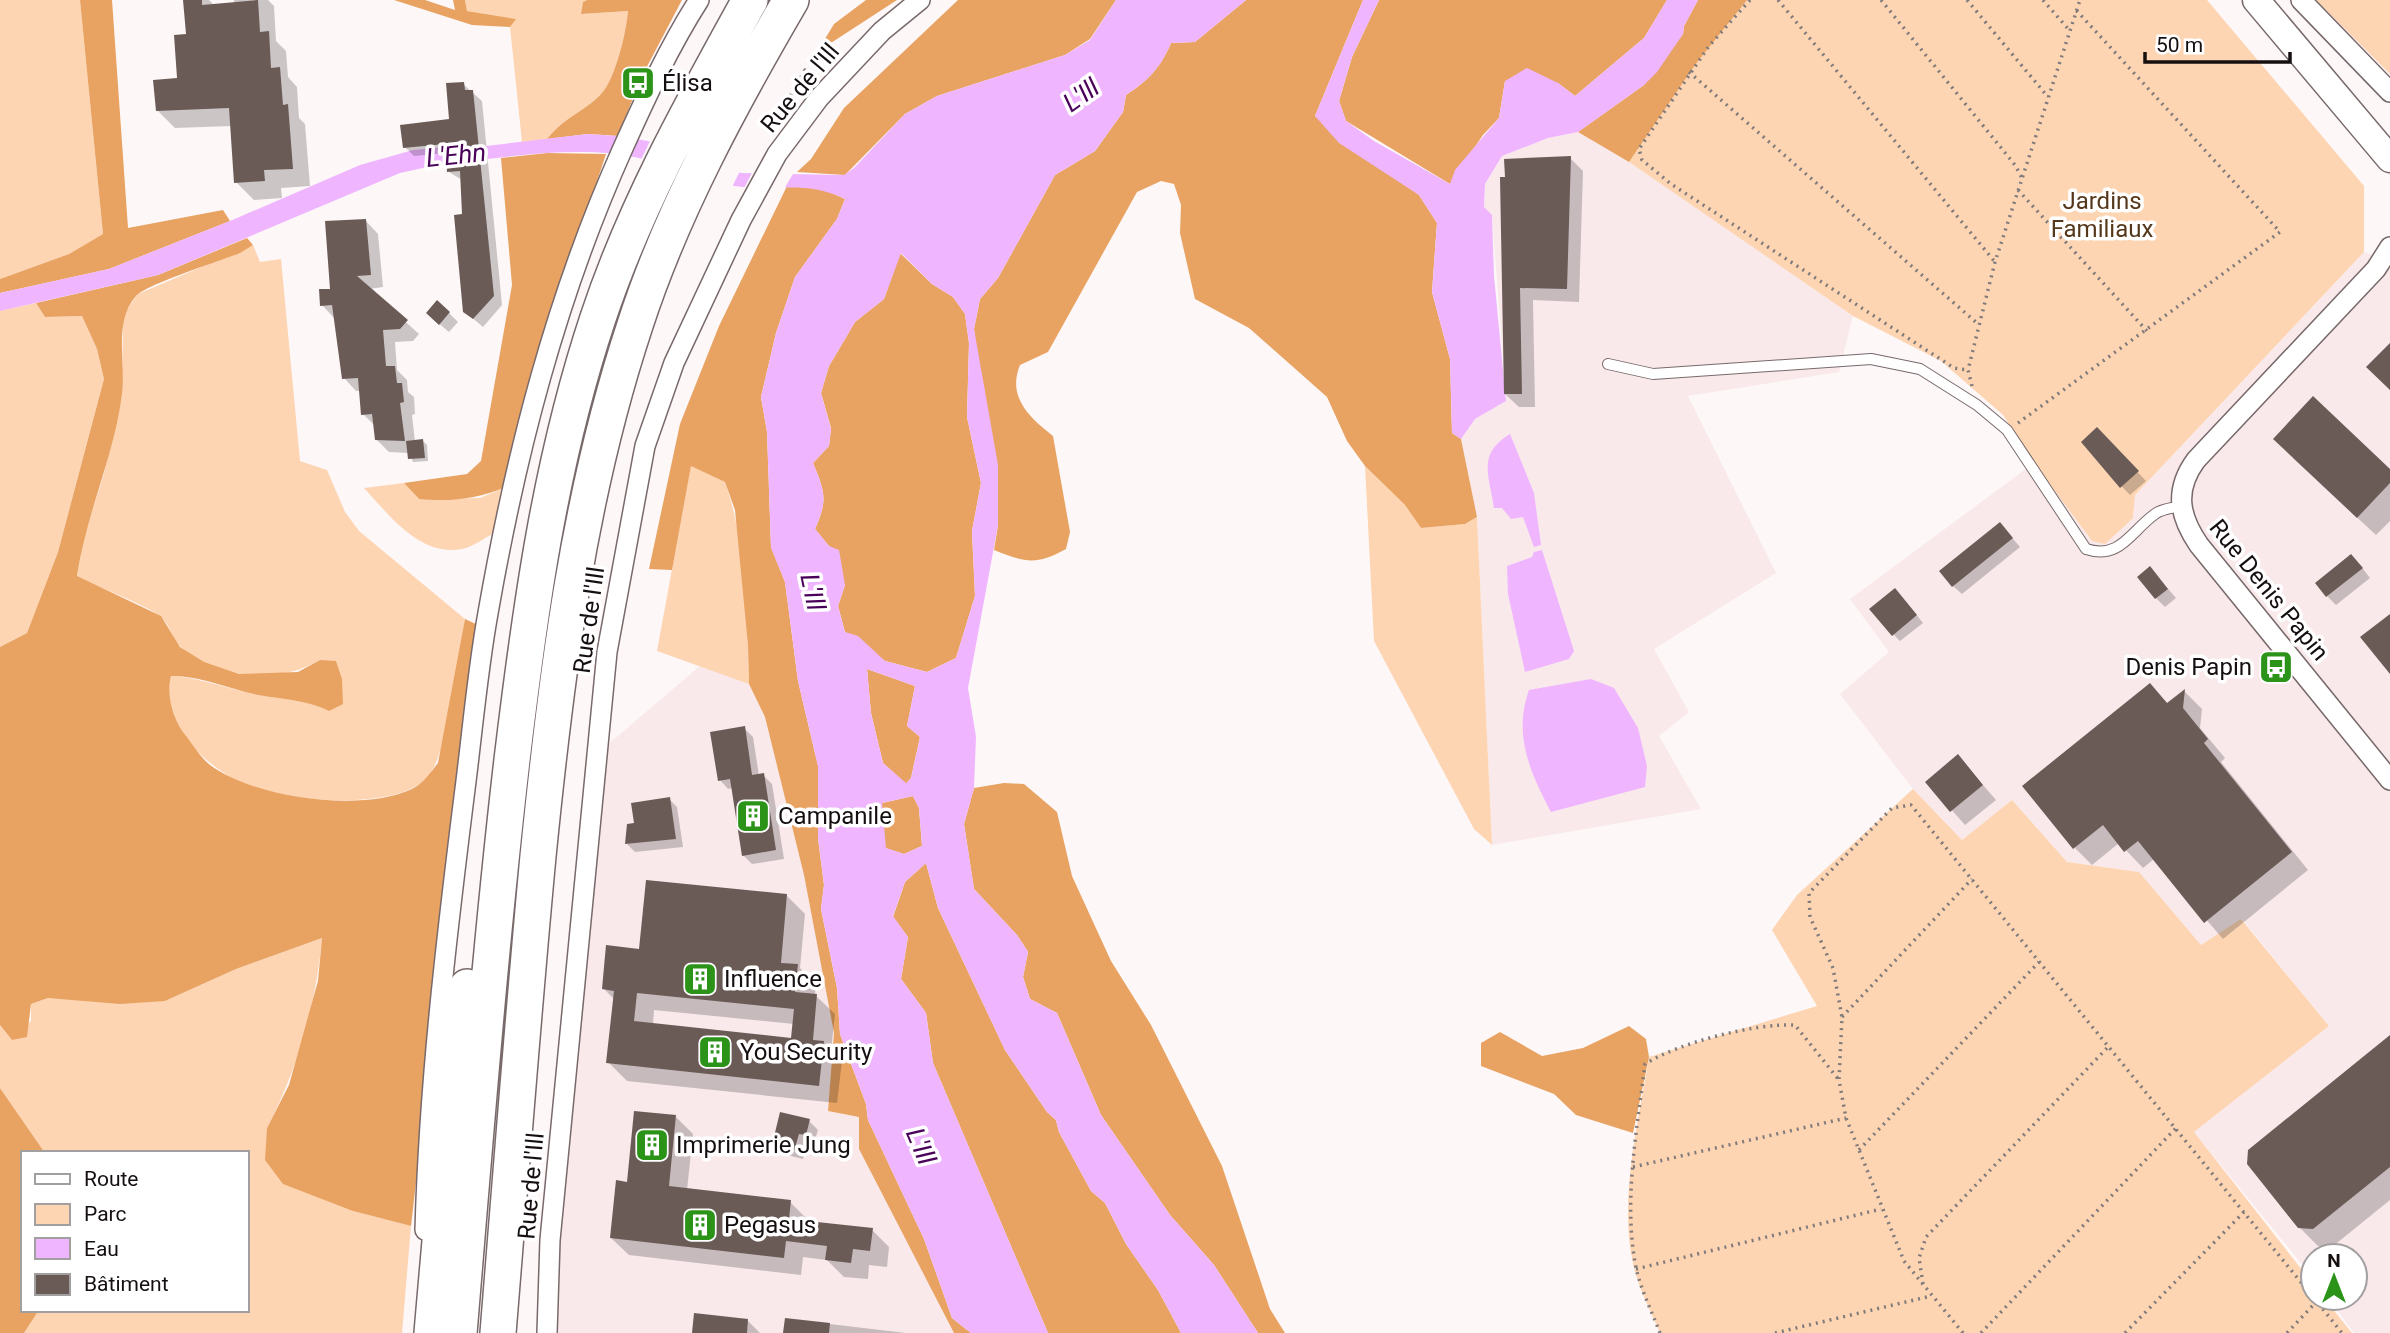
<svg xmlns="http://www.w3.org/2000/svg" width="2390" height="1333" font-family="Roboto,sans-serif">
  <style>
    .built { fill: #f9e9eb }
    .green { fill: #fdd5b2 }
    .forest { fill: #e8a362 }
    .water { fill: #efb6ff; fill-rule: evenodd }
    .pier { fill: #fef7f8 }
    .shadow { fill: #0003; fill-rule: evenodd }
    .building { fill: #6a5b57; fill-rule: evenodd }
    .lines { fill: none; stroke-linecap: round; stroke-linejoin: round }
    .lane-casing { stroke: #78696a; stroke-width: 12 }
    .street-casing { stroke: #78696a; stroke-width: 22 }
    .secondary-casing { stroke: #78696a; stroke-width: 29 }
    .highway-casing { stroke: #78696a; stroke-width: 38 }
    .path { stroke: #807a7b; stroke-width: 3.5; stroke-dasharray: 2 5; stroke-linecap: butt }
    .lane { stroke: #fff; stroke-width: 10 }
    .street { stroke: #fff; stroke-width: 19 }
    .secondary { stroke: #fff; stroke-width: 26 }
    .highway { stroke: #fff; stroke-width: 35 }
    .labels { text-anchor: middle; dominant-baseline: central; stroke-width: 7; stroke-linejoin: round; paint-order: stroke }
    .poi-label { font-size: 24px; fill: #150f10; stroke: #fff; text-anchor: start }
    .street-label { font-size: 24px; fill: #150f10; stroke: #fff }
    .park-label { font-size: 24px; fill: #55381c; stroke: #fff }
    .water-label { font-size: 26px; font-style: italic; fill: #490058; stroke: #fff }
  </style>
  <rect width="100%" height="100%" fill="#fef7f8"/>
  <path class="built" d="M1578 132 1629 162 1853 316 1839 372 1688 396 1776 573 1654 649 1689 712 1659 736 1701 809 1492 845 1477 517 1461 439 1475 419 1506 401 1492 215 1484 208 1485 184 1502 156 1548 138Z
    M2364 252 2390 261V1333H2354L2328 1298H2355V1256H2313V1278L2194 1132 2329 1026 2242 919 2201 945 2139 872 2067 862 2012 800 1962 840 1913 789 1840 694 1889 652 1850 599 2034 463 2092 541 2133 518 2135 495Z
    M701 665 749 684 765 717 804 875 834 1033 828 1111 859 1117V1149L954 1333H552V1257L605 747Z"/>
  <path class="green" d="M0 0H80L103 234 69 254 0 279Z
    M465 0H587L583 2 581 14 629 11C627 30 615 80 601 94 583 113 565 116 547 139L522 142 510 27 515 19 467 11Z
    M1747 0H2207L2364 186V252L2135 495 2133 518 2105 544 2092 541 2034 463 2003 415 1941 361 1853 316 1629 162 1695 65Z
    M2316 0H2390V74Z
    M253 245 260 262 281 259 300 461 327 470 345 512 359 531 465 619C459 654 448 756 427 778 396 811 285 802 246 785 206 767 159 724 171 676 202 678 229 689 258 695 283 699 307 700 329 711L320 660C279 684 220 680 182 648 173 640 170 625 161 617 149 606 96 586 77 577L83 540 104 474 122 394 123 315 138 294Z
    M36 303 45 317 82 316 97 349 104 379 58 552 27 633 0 647V311Z
    M691 465 725 482C746 542 748 621 749 684L657 651Z
    M1365 466 1405 505 1421 528 1465 524 1477 517 1492 845 1474 829 1374 641Z
    M404 483 419 499 480 498 506 487 496 532C486 537 473 547 462 549 420 557 389 515 364 488Z
    M1913 789 1962 840 2012 800 2067 862 2139 872 2201 945 2241 919 2329 1026 2194 1132 2313 1284V1298H2324L2352 1333H1660C1653 1317 1645 1301 1639 1284 1614 1215 1638 1126 1649 1057L1817 1006 1772 930 1797 895Z
    M322 938C316 1005 298 1068 267 1128L353 1211 411 1226 402 1333H24L39 1310H247V1153H45L0 1088V1025L12 1040 31 1021V1004L48 998 165 1001 236 969Z"/>
  <path class="forest" d="M80 0H112L128 228 223 210 230 221 109 269 0 293V279L69 254 103 234Z
    M394 0H425L455 10 453 0H465L467 11 516 19 510 27 472 25Z
    M587 0H682L641 78 618 136 588 134 547 139C565 116 583 113 601 94 615 80 627 30 628 11L581 14 583 2Z
    M866 0H897L817 52 834 24Z
    M958 0H1116L1090 39 1065 55 937 96 905 114 845 175 797 172 811 159 844 108Z
    M1246 0H1363L1315 116 1419 195 1437 223 1432 292 1450 359 1452 433 1461 439 1477 517 1465 524 1421 528 1405 505 1365 466 1347 441 1327 397 1249 328 1195 299 1180 233 1181 205 1174 184 1161 181 1137 192 1048 352 1020 365C1007 397 1029 417 1053 436L1070 532 1066 549C1035 566 1025 562 994 550L998 525 974 329 980 299 998 278 1055 175 1095 151 1123 112 1126 95C1148 81 1161 67 1171 43L1195 42Z
    M1379 0H1667L1644 38 1575 96 1558 83 1505 81 1499 118 1483 135 1450 184 1346 121 1339 101 1352 57Z
    M1698 0H1747L1695 65 1629 162 1578 132 1644 85 1683 34 1684 26Z
    M547 153 606 154 543 343 506 487C476 499 452 502 419 499L404 483 467 474 481 461 512 285 501 158Z
    M787 186 823 189 845 199 837 219 795 277 776 333 761 397 767 432 771 547 785 582 798 681 818 766V838L824 885 821 909 837 988 840 1034 866 1104 868 1120 924 1239 952 1318 971 1333H954L859 1149V1117L828 1111 834 1033 804 875 765 717 749 684 748 645 735 510 725 482 691 466 672 570 649 569 680 424 719 326Z
    M247 238 253 245 240 253C220 261 147 284 136 296 113 322 126 361 122 394 114 457 86 514 77 576L161 616 180 647 204 662 239 674 298 672 320 660 336 661 342 679 343 704 329 711C307 700 282 699 258 695 229 689 202 676 171 676 166 696 173 720 186 736 193 745 201 758 210 765 255 798 361 813 412 789 423 784 431 772 438 763L465 619 480 626 411 1226 353 1211 283 1184 265 1160 267 1128 289 1085 318 981 322 938 236 969 165 1001 120 1004 48 998 31 1004 27 1037 12 1040 0 1025V647L27 633 58 552 104 379 97 349 82 316 45 317 36 303 158 275Z
    M900 253 932 284 953 297 965 314 969 343 967 417 981 483 972 531 975 596 956 658 927 672 885 661 845 632 838 606 845 585 829 546 815 529C828 500 825 492 813 463L829 446 831 428 821 393 829 366 855 322 884 299Z
    M867 669 915 686 907 726 920 737 911 778 906 784 883 763 871 713Z
    M1004 783 1024 784 1057 812 1072 876 1111 961 1151 1025 1222 1166 1270 1309 1285 1333H1258L1214 1265 1170 1215 1101 1115 1057 1013 1030 999 1023 977 1028 952 1017 935 974 889 964 824 974 788Z
    M913 796 919 808 922 846 904 854 885 848 882 803Z
    M926 863 938 908 1005 1050 1047 1112 1056 1120 1059 1132 1091 1191 1105 1203 1126 1244 1158 1290 1181 1333H1048L933 1063 926 1013 901 979 908 937 893 917 905 882Z
    M1629 1026 1646 1039 1649 1057 1633 1133 1576 1115 1554 1094 1481 1066V1043L1500 1032 1542 1056 1583 1048Z
    M0 1088 45 1153H23V1310H39L24 1333H0Z"/>
  <path class="water" d="M1116 0H1246L1195 42 1171 43C1161 67 1148 81 1126 95L1123 112 1095 151 1055 175 998 278 980 299 974 329 998 465V525L968 688 976 737 974 788 964 824 974 889 1017 935 1028 952 1023 977 1030 999 1057 1013 1101 1115 1170 1215 1214 1265 1258 1333H1181L1158 1290 1126 1244 1105 1203 1091 1191 1059 1132 1056 1120 1047 1112 1005 1050 938 908 926 863 905 882 893 916 908 937 901 979 926 1013 933 1063 1048 1333H971L952 1318 924 1239 868 1120 866 1104 840 1034 837 988 821 909 824 885 818 838V766L798 681 785 582 771 548 767 432 761 397 776 333 795 277 837 219 845 199C802 179 777 193 735 186 704 182 673 167 643 159 590 146 531 154 478 160L477 147 588 134 618 136 648 141 741 173 844 175 854 168 905 114 937 96 1065 55 1090 40ZM901 253 932 284 953 297 965 314 969 343 967 417 981 483 972 531 975 596 956 658 927 672 885 661 858 636 845 632 838 606 845 585 839 550 829 546 815 529C828 500 825 492 813 463L829 446 831 429 821 393 829 366 855 322 884 299ZM867 669 915 686 907 726 920 737 911 778 906 783 883 763 871 713ZM913 796 919 808 922 846 904 854 886 848 882 803Z
    M1363 0H1379L1352 57 1339 101 1346 121 1374 141 1450 184 1455 170 1499 118 1505 81 1527 68 1558 83 1575 96 1644 38 1667 0H1698L1684 26 1683 34 1657 72 1644 85 1578 132 1548 138 1502 156 1485 184 1484 207 1492 215 1494 276 1506 401 1475 419 1461 439 1452 433 1450 359 1432 292 1437 223 1419 195 1339 143 1315 116Z
    M445 147 446 163 400 173 158 275 0 311V293L109 269 230 221 360 165 413 150Z
    M1510 434 1534 493 1541 545 1534 547 1523 517 1511 519 1502 508H1494C1489 475 1477 454 1510 434Z
    M1542 550 1574 651 1569 659 1525 672 1508 594 1507 566 1532 557 1534 552Z
    M1591 679 1614 688 1638 728 1647 766 1645 787 1551 812C1530 772 1513 735 1529 690Z"/>
  <path class="pier" d="M651 139 741 169 731 189 640 162Z
    M754 169H796L784 189 743 190Z"/>
  <path class="shadow" d="M185 0H209L215 6 234 4V0H268L274 6 276 41 286 51 288 77 297 87 299 118 305 124 310 186 281 188 282 198 254 200 236 182 232 126 175 128 157 110 179 80 188 36Z
    M463 84 482 101 502 305 483 327 464 311 462 180 449 172 447 153 414 156 405 147 451 120Z
    M1570 158 1583 171 1579 302 1533 300 1535 407H1519L1505 394 1502 179Z
    M366 221 378 234 383 287 369 289 419 334 413 341 395 342 397 370 407 380 408 392 414 397 415 414 412 415 415 442 423 441 427 445 428 461 413 462 409 453 389 452 376 439 375 426 363 414 361 391H356L344 378 335 319 322 305Z
    M449 313 458 322 449 332 437 322Z
    M2097 429 2146 481 2130 495 2107 471Z
    M2293 458 2390 472V521L2376 535Z
    M2008 533 2020 547 1962 594 1953 586Z
    M2360 565 2370 578 2336 605 2327 596Z
    M2150 568 2176 598 2165 607 2156 598Z
    M1902 597 1923 623 1900 641 1893 634Z
    M2150 686 2168 704 2185 692 2202 709 2200 728 2225 758 2221 762 2308 870 2223 939 2154 859 2143 868 2119 843 2092 865 2075 848Z
    M744 728 753 737 759 776 763 775 772 784 784 859 752 864 743 855 733 788 728 789 720 780Z
    M1958 756 1996 800 1965 825 1927 782Z
    M669 799 677 807 683 847 635 852 627 844 636 824Z
    M787 896 805 914 800 968 816 984 815 995 835 1014 831 1051 842 1061 837 1103 627 1081 608 1062 615 1000 604 989 641 951ZM654 1010 794 1024 793 1040 653 1025Z
    M2390 1038V1200L2332 1247 2318 1246 2299 1227Z
    M676 1117 693 1134 687 1190 790 1202 807 1219V1223L872 1230 889 1247 887 1267 869 1265 868 1279 844 1277 827 1260 803 1257 801 1275 629 1255 611 1238 629 1184Z
    M809 1121 818 1130 814 1143 808 1142 803 1159 783 1154 774 1145Z
    M787 1319 906 1333H785Z
    M747 1320 760 1333H693Z"/>
  <path class="building" d="M183 0H202V5L258 0 260 32 269 31 271 68 280 67 283 105 288 104 293 169 264 170 265 181 234 183 229 108 156 111 153 80 177 78 174 35 186 34Z
    M464 82 465 90H473L494 296 473 319 463 312 454 215 462 214 460 171 447 172 445 144 403 148 400 125 449 119 446 83Z
    M1571 156 1567 289 1520 288 1522 394H1504L1500 177H1505L1504 159Z
    M366 219 371 275 357 276 408 320 400 329 383 330 386 366H395L397 383H402L404 402 400 403 405 441 375 440 372 414 361 415 358 378 342 379 332 305 320 306 319 289H330L325 221Z
    M437 300 450 312 439 325 426 313Z
    M2390 343V390L2366 367Z
    M2313 396 2390 469V483L2357 518 2273 439Z
    M2097 427 2139 471 2120 488 2081 442Z
    M423 439 425 458 408 459 406 441Z
    M2000 522 2013 538 1952 587 1939 571Z
    M2351 554 2363 568 2326 597 2315 583Z
    M2150 566 2168 589 2155 599 2137 577Z
    M1895 588 1917 615 1892 636 1869 609Z
    M2390 614V674L2360 637Z
    M2150 683 2167 703 2185 689 2183 708 2208 739 2204 743 2292 852 2204 923 2138 841 2124 852 2103 825 2073 849 2022 786Z
    M745 726 752 775 764 773 776 850 742 856 730 779 718 781 710 732Z
    M1958 754 1983 785 1950 812 1925 782Z
    M670 797 676 839 625 844 627 824 634 823 631 803Z
    M646 880 787 894 781 963 798 964 795 992 817 994 813 1040 824 1041 819 1086 606 1063 614 991 602 989 606 945 639 949ZM637 993 794 1009 791 1038 634 1021Z
    M2390 1035V1167L2313 1229 2298 1228 2247 1164 2248 1150Z
    M634 1111 676 1115 669 1186 791 1200 789 1219 873 1228 870 1251 853 1249 851 1263 825 1260 827 1246 786 1241 784 1258 610 1238 616 1180 627 1182Z
    M780 1112 810 1119 806 1135 799 1134 794 1151 772 1145Z
    M694 1313 748 1319 747 1333H692Z
    M785 1318 830 1323 829 1333H783Z"/>
  <g class="lines">
    <g class="lane-casing">
      <path id="lane" d="M1608 364 1653 374 1871 359 1920 369 1977 405 2007 430 2086 549C2120 560 2130 532 2155 514 2161 509 2173 508 2181 506"/>
    </g>
    <g class="street-casing">
      <path id="street" d="M2301 0 2390 92
        M2390 247 2376 269 2196 460C2174 490 2179 516 2199 545L2390 780
        M425 1230C429 1085 446 941 464 797 472 736 477 674 488 613 516 453 556 297 623 148 646 97 669 47 699 0
        M547 1333 550 1240 607 652 645 446 674 363 741 220 777 154 819 98 882 31 920 0"/>
    </g>
    <g class="secondary-casing">
      <path id="secondary" d="M2256 0 2390 159"/>
    </g>
    <g class="highway-casing">
      <path id="highway" d="M432 1333 456 1058 467 987
        M459 1333C475 1142 490 950 512 760 530 610 550 462 598 318 635 206 693 103 750 0
        M498 1333C511 1174 523 1015 538 856 556 676 578 497 635 325 672 211 731 103 791 0"/>
    </g>
    <path class="path" d="M1750 0 1709 46 1639 149 1642 160 1671 184 1954 368 1968 370
      M1778 0 1995 262
      M1881 0 2015 165 2022 178
      M1967 0 2048 97
      M2043 0 2070 31
      M1689 72 1978 324
      M780 114 805 70 814 77
      M2018 190 2147 331
      M1972 386 1968 370 1995 262 2080 0
      M2018 423 2280 232 2076 10
      M1842 1017 1972 879
      M1859 1150 2039 962
      M1633 1167 1846 1118
      M1636 1269 1881 1209
      M1923 1284 1919 1258 1926 1237 2109 1046
      M2314 1298 2342 1333
      M1660 1333C1652 1312 1641 1290 1636 1268 1623 1202 1637 1130 1645 1064 1678 1043 1755 1023 1795 1025L1839 1080
      M1775 1333 1931 1296
      M1963 1333 1904 1261 1846 1118 1839 1080 1842 1017 1833 968 1810 917 1809 893 1892 808 1911 805 2313 1297
      M1981 1333 2176 1128
      M2125 1333 2244 1212
      M2287 1333 2317 1301"/>
    <use href="#lane" class="lane"/>
    <use href="#street" class="street"/>
    <use href="#secondary" class="secondary"/>
    <use href="#highway" class="highway"/>
  </g>
  <defs>
    <g id="bus-square" transform="scale(1.75)"><rect x="-9" y="-9" width="18" height="18" rx="4" fill="#2a9318" stroke="#fff"/><path d="M-5-6H5V4H4V6H2V4H-2V6H-4V4H-5ZM-3.5-4V0h7V-4ZM-3.5 1.2v1.5H-2V1.2ZM2 1.2v1.5H3.5V1.2Z" fill="#fff"/></g>
    <g id="building-square" transform="scale(1.75)"><rect x="-9" y="-9" width="18" height="18" rx="4" fill="#2a9318" stroke="#fff"/><path d="M-4-6H4V6H1V3H-1V6H-4ZM-2.5-4.3h1.7v1.8h-1.7ZM.8-4.3h1.7v1.8H.8ZM-2.5-1h1.7V.8h-1.7ZM.8-1h1.7V.8H.8Z" fill="#fff"/></g>
  </defs>
  <g fill-rule="evenodd">
    <use href="#bus-square" x="638" y="83"/>
    <use href="#bus-square" x="2276" y="667"/>
    <use href="#building-square" x="753" y="816"/>
    <use href="#building-square" x="700" y="979"/>
    <use href="#building-square" x="715" y="1052"/>
    <use href="#building-square" x="652" y="1145"/>
    <use href="#building-square" x="700" y="1225"/>
  </g>
  <g class="labels">
    <g class="poi-label">
      <text x="662" y="83">Élisa</text>
      <text x="2252" y="667" text-anchor="end">Denis Papin</text>
      <text x="778" y="816">Campanile</text>
      <text x="724" y="979">Influence</text>
      <text x="740" y="1052">You Security</text>
      <text x="676" y="1145">Imprimerie Jung</text>
      <text x="724" y="1225">Pegasus</text>
    </g>
    <g class="street-label">
      <text transform="translate(800 88) rotate(-50)">Rue de l'Ill</text>
      <text transform="translate(2269 590) rotate(51)">Rue Denis Papin</text>
      <text transform="translate(589 620) rotate(-82)">Rue de l'Ill</text>
      <text transform="translate(531 1186) rotate(-85)">Rue de l'Ill</text>
    </g>
    <g class="park-label">
      <text x="2102" y="201">Jardins<tspan x="2102" dy="28">Familiaux</tspan></text>
    </g>
    <g class="water-label">
      <text transform="translate(1081 95) rotate(-35)">L'Ill</text>
      <text transform="translate(456 155) rotate(-6)">L'Ehn</text>
      <text transform="translate(813 592) rotate(78)">L'Ill</text>
      <text transform="translate(921 1146) rotate(67)">L'Ill</text>
    </g>
  </g>
  <rect x="21" y="1151" width="228" height="161" fill="#ffffff" stroke="#a19f9f" stroke-width="2"/>
  <rect x="35" y="1174" width="35" height="10" fill="#ffffff" stroke="#a19f9f" stroke-width="2"/>
  <text x="84" y="1186" font-size="21" fill="#150f10">Route</text>
  <rect x="35" y="1204" width="35" height="21" fill="#fdd5b2" stroke="#a19f9f" stroke-width="2"/>
  <text x="84" y="1221" font-size="21" fill="#150f10">Parc</text>
  <rect x="35" y="1238" width="35" height="21" fill="#efb6ff" stroke="#a19f9f" stroke-width="2"/>
  <text x="84" y="1256" font-size="21" fill="#150f10">Eau</text>
  <rect x="35" y="1274" width="35" height="21" fill="#6a5b57" stroke="#a19f9f" stroke-width="2"/>
  <text x="84" y="1291" font-size="21" fill="#150f10">Bâtiment</text>
  <g transform="translate(2334 1277)"><circle r="33" fill="#ffffff" stroke="#a19f9f" stroke-width="2"/>
  <path d="M0-5L12 26L0 18L-12 26Z" fill="#2a9318"/>
  <text y="-10" font-size="19" font-weight="bold" text-anchor="middle" fill="#150f10">N</text>
  </g>
  <path d="M2145 52v10h145v-10" fill="none" stroke="#150f10" stroke-width="3.5"/>
  <text x="2156" y="52" font-size="21" fill="#150f10" stroke="#ffffff" stroke-width="5" paint-order="stroke">50 m</text>
</svg>
